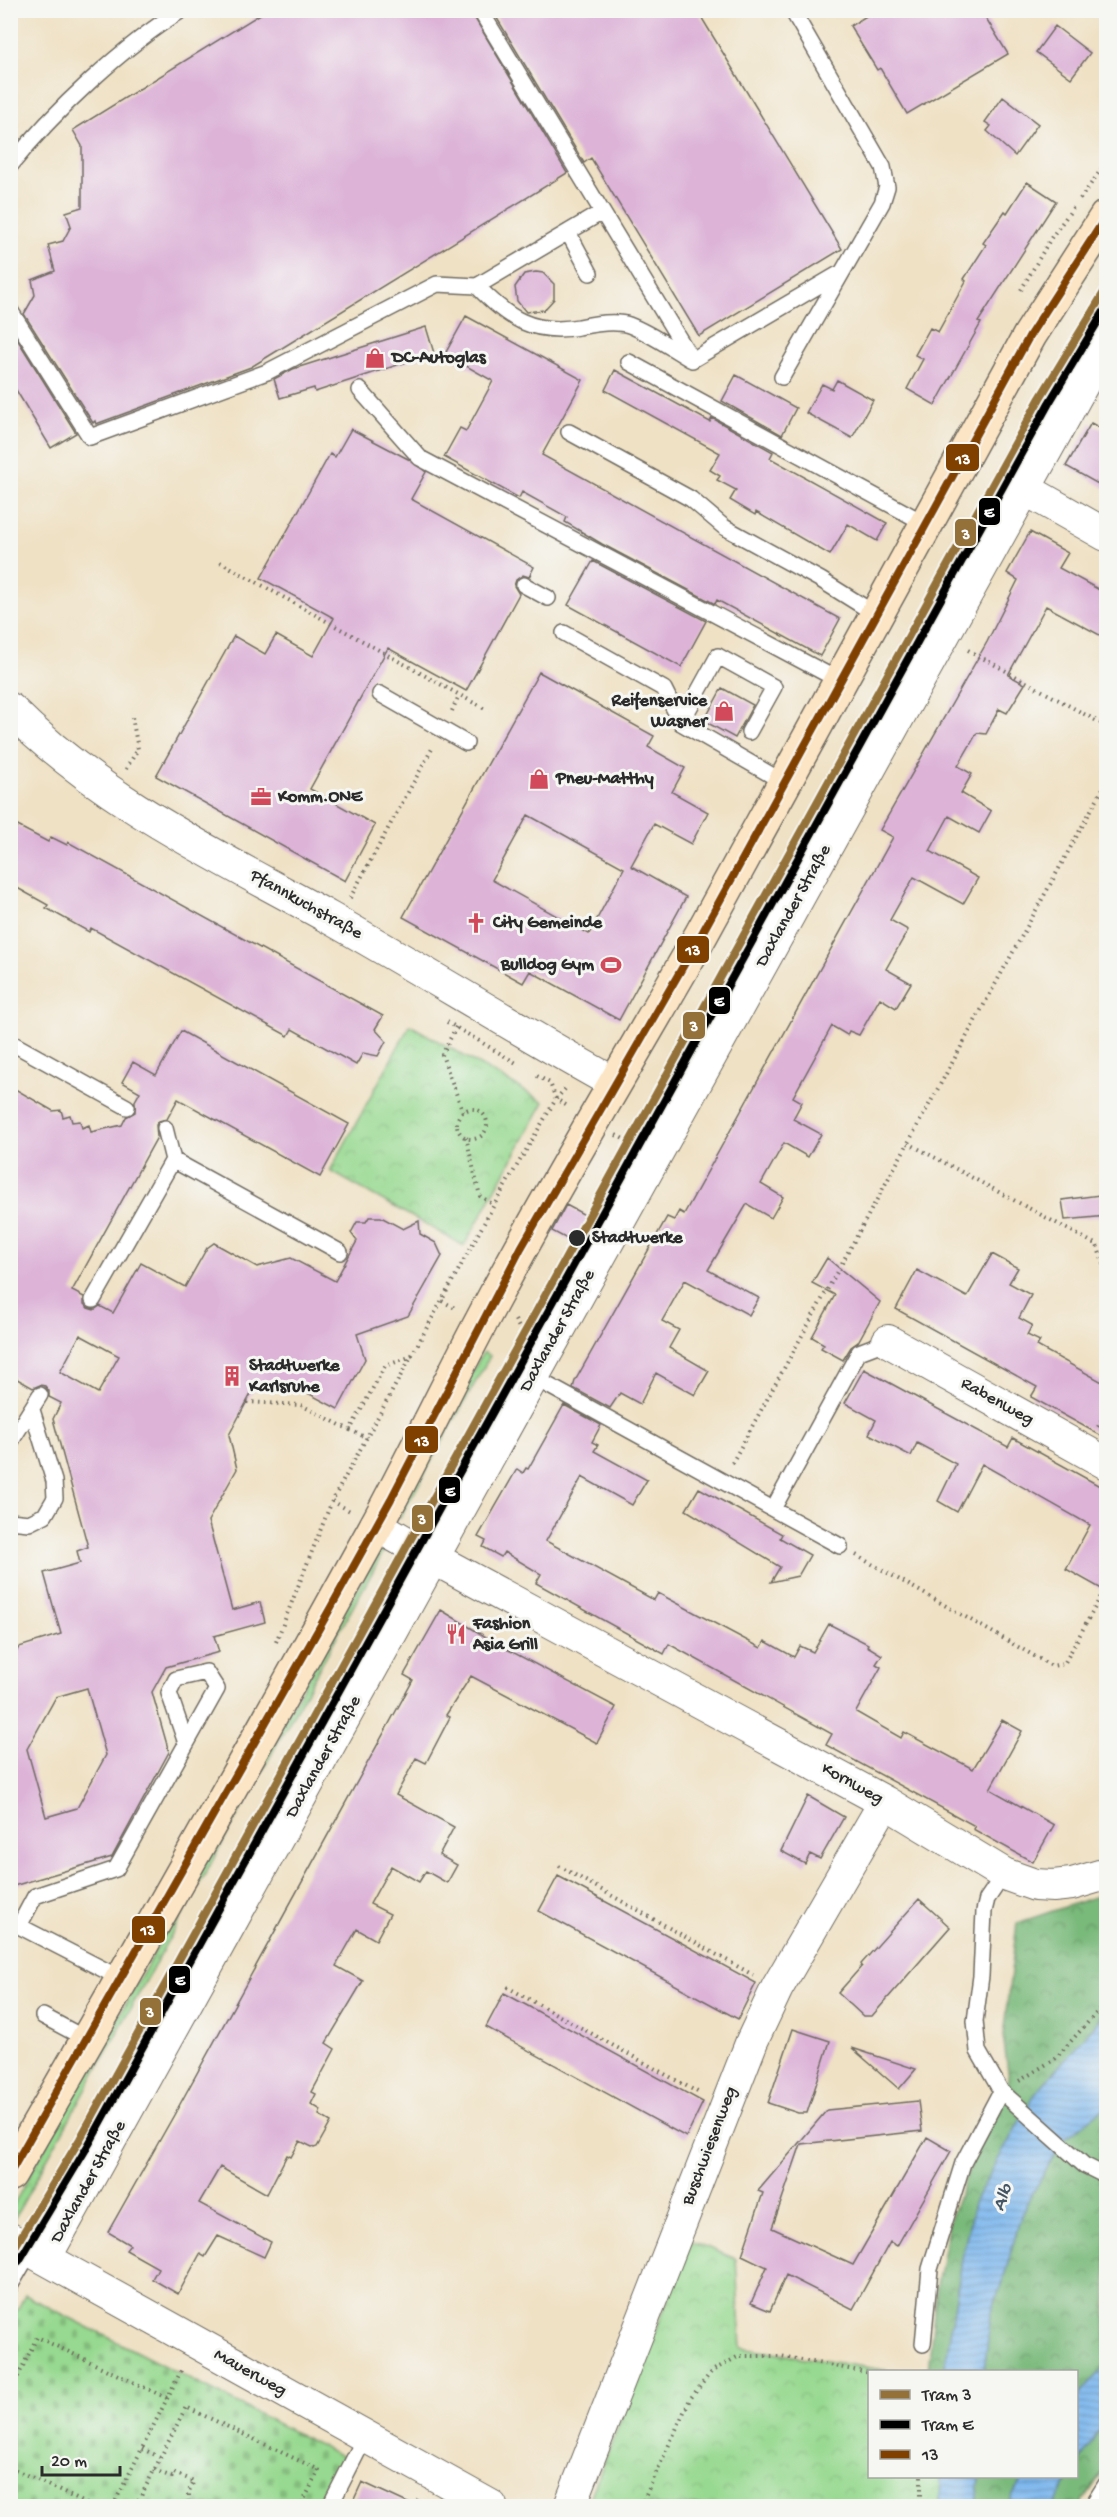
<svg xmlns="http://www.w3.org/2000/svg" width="1117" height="2517" font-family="'Gochi Hand',sans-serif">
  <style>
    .grass { fill: url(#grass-tufts); stroke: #61825e; stroke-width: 1.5 }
    .forest { fill: url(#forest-crowns); stroke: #527252; stroke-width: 1.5 }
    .cemetery { fill: url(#cemetery-stones); stroke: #61825e; stroke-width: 1.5 }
    .park { fill: url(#park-crowns); stroke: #61825e; stroke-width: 1.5 }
    .water { fill: url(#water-rules); stroke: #54718c; stroke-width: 1.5 }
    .building { fill: #ddb4d8; fill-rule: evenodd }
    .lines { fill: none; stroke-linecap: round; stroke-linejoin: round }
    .lane-casing { stroke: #706b61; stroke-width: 18 }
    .street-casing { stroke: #706b61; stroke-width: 34 }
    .secondary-casing { stroke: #706b61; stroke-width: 36 }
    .path { stroke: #706b61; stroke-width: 4; stroke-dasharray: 1.5 4.5; stroke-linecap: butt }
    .lane { stroke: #fff; stroke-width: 15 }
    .street { stroke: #fff; stroke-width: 32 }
    .secondary { stroke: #fce5c4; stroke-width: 33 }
    .bus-1-casing { stroke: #f6f6f2; stroke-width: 12 }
    .bus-1 { stroke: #804000; stroke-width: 8 }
    .tram-1-casing { stroke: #f6f6f2; stroke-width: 12 }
    .tram-2-casing { stroke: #f6f6f2; stroke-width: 12 }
    .tram-1 { stroke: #947139; stroke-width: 8 }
    .tram-2 { stroke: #000; stroke-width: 8 }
    .stop-dot { fill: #2b2b2b; stroke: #f6f6f2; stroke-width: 2 }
    .labels { text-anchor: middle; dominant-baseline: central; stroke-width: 6; stroke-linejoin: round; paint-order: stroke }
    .poi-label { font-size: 18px; font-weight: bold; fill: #2b2b2b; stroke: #f6f6f2; text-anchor: start }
    .street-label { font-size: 18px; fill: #2b2b2b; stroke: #f6f6f2 }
    .stop-label { font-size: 18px; font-weight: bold; fill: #2b2b2b; stroke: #f6f6f2; text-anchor: start }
    .water-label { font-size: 20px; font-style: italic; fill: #456; stroke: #f6f6f2 }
    .line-badge { stroke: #f6f6f2; stroke-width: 2 }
    .badge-label { font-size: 16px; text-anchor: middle; font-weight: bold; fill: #fff }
  </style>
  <defs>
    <pattern id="grass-tufts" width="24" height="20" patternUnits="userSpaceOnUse" patternTransform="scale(1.5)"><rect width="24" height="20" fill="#97d990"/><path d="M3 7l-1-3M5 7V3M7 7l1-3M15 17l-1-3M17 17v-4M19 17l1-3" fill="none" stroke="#82ba7c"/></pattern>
    <pattern id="forest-crowns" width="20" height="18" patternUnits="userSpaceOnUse" patternTransform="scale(1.5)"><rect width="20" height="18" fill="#79b97a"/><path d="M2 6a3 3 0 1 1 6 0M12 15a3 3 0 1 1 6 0" fill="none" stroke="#639764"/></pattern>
    <pattern id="cemetery-stones" width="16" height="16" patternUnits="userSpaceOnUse" patternTransform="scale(1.5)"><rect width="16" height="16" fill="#97d990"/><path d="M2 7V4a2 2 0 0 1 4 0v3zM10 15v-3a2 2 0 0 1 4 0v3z" fill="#82ba7c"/></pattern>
    <pattern id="park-crowns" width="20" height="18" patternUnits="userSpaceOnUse" patternTransform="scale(1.5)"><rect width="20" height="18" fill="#97d990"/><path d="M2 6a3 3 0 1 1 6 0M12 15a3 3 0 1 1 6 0" fill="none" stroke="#82ba7c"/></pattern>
    <pattern id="water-rules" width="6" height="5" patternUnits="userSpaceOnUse" patternTransform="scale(1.5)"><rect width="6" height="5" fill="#7db7ee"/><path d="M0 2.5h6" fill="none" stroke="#6795c1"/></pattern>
  </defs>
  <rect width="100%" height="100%" fill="#f6f6f2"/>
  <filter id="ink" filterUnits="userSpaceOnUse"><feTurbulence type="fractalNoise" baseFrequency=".0167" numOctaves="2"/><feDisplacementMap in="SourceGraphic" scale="12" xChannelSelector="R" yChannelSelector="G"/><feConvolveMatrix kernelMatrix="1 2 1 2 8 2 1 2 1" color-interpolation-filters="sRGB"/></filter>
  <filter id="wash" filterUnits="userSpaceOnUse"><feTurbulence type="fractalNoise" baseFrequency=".008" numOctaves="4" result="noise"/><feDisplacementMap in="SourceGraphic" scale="24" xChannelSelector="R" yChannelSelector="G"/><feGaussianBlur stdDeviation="1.35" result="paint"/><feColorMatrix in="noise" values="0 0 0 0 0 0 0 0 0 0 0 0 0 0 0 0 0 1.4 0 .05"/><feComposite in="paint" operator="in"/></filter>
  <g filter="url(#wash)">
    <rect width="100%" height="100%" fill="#efe1c4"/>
    <path class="grass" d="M523 1342 528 1345 433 1518 437 1526 432 1536 420 1529Z
      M483 1352 490 1356 400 1518 398 1515Z
      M380 1549 384 1551 14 2219 11 2210 15 2202Z"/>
    <path class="forest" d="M1106 1893V2012L1035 2094 974 2203 963 2254 944 2371H928L937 2285 949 2222 975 2153 997 2111 1009 2079 1003 2036 1017 1923Z
      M1106 2107V2364L1077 2398 1076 2372H984L991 2314 1006 2270 1022 2212 1063 2140Z
      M1106 2420V2467L1080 2506H1054L1069 2477 1076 2476 1077 2465Z
      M979 2477H1023L1007 2506H976Z"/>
    <path class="cemetery" d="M25 2295 343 2457 319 2506H11V2322Z"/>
    <path class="park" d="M410 1025 544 1102 464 1246 330 1171Z
      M691 2241 736 2259 741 2348 890 2371H931L870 2372V2476L941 2477 940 2506H587Z"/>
    <path class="water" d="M1106 2012V2107L1063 2140 1022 2212 1006 2270 991 2314 984 2371 944 2372 963 2254 974 2203 1035 2094Z
      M1106 2364V2420L1077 2465V2398Z
      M941 2477H979L976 2506H940Z
      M1023 2477V2476L1069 2477 1054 2506H1007Z"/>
    <g id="blocks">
      <path class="building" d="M267 10H470L567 173 251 367 96 424 95 421 93 423 24 314 35 295 32 280 55 271 48 245 63 241 71 226 66 212 82 207V146L73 130Z
        M492 10H697L842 249 699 336 591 158 584 163Z
        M876 10H981L1008 54 907 114 880 68 877 70 850 26Z
        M1055 26 1090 53 1071 78 1036 52Z
        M1003 97 1038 124 1015 156 987 131 991 126 985 122Z
        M1027 182 1056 201 978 322 981 323 935 405 907 389 923 359 915 355 930 328 938 332 966 281 964 279 986 245 983 243 1005 211 1007 213Z
        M536 272 543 273 554 284V299L544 310 526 312 517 301 515 287 524 274Z
        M466 316 583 380 542 455 840 619 820 656 717 600 715 604 602 544 565 522 567 517 522 492 519 498 444 457 460 428 466 431 493 381 445 354Z
        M426 327 434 353 315 392 314 388 280 398 274 379 293 369Z
        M14 334 76 433 51 448 10 380V341Z
        M615 370 710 422 712 418 773 452 770 458 887 523 877 541 848 524 830 555 756 512 755 515 730 500 736 490 717 480 720 476 710 470 720 453 605 390Z
        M736 375 796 408 782 435 722 401Z
        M837 380 873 400 852 438 806 413 822 384 832 389Z
        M1091 423 1107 432V489L1066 466Z
        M351 429 408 459 426 472 411 499 534 567 529 577 523 575 516 580 514 586 519 594 466 691 388 648 310 789 375 825 345 881 156 776 234 636 265 654 276 635 313 656 334 618 261 578 330 454 335 457Z
        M1030 532 1068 553 1059 568 1107 594V639L1046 606 1008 675 1025 684 1007 713 999 709 986 734 977 733 958 766 972 774 961 793 991 811 979 833 949 816 930 851 978 878 963 904 914 877 890 920 908 930 886 969 911 983 896 1008 880 998 859 1035 849 1031 847 1035 832 1026 793 1097 802 1102 793 1119 821 1134 808 1157 784 1143 761 1184 783 1197 771 1218 747 1204 708 1270 759 1298 749 1315 685 1280 662 1321 679 1330 669 1348 709 1371 695 1395 656 1373 640 1404 620 1393 610 1408 573 1388 575 1381 667 1217 674 1220 679 1211 684 1214 893 837 880 830 987 642 1018 580 1007 573Z
        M593 561 706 621 681 667 568 605Z
        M539 672 654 736 648 747 685 768 672 792 708 812 691 844 654 824 631 866 686 897 619 1020 530 971 523 983 403 917ZM528 815 624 868 589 934 492 880Z
        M722 688 753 705 735 738 704 721Z
        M10 822 48 842 51 837 67 845 68 842 383 1016 375 1029 386 1041 378 1056 363 1053 356 1065 292 1029 288 1036 91 928 89 932 46 908 48 905 10 884Z
        M181 1031 349 1124 320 1177 178 1099 167 1119 159 1121 156 1125 157 1137 72 1291 84 1297V1304L88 1308 94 1310 100 1306 113 1313 141 1263 185 1287 207 1248 214 1243 257 1267 291 1258 335 1281 357 1241 351 1233 357 1222H366L369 1217H381L403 1229 419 1221 420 1234 436 1243 442 1256 408 1316 357 1334 365 1359 338 1409 285 1381 252 1392 229 1435 237 1469 208 1521 232 1610 260 1602 265 1622 214 1636 219 1652 166 1667 152 1692 169 1752 112 1857 10 1887V1664L19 1647 61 1634 44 1573 80 1563 77 1551 88 1547 53 1419 61 1403 49 1397V1391L45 1386 40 1385 33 1388 10 1375V1086L53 1111 61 1110 63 1117 70 1115 72 1122 80 1121 82 1128 89 1125 91 1132 122 1125 126 1117 135 1112V1101L140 1092 122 1082 133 1062 156 1075ZM80 1335 119 1356 98 1393 60 1372ZM87 1688 106 1755 77 1808 46 1817 27 1749 56 1697Z
        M1107 1194V1216L1065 1220 1062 1200Z
        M566 1205 598 1222 584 1248 552 1231Z
        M992 1254 1018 1268 1009 1283 1031 1295 1019 1318 1032 1325 1027 1335 1040 1341 1037 1346 1106 1384 1103 1391 1107 1393V1439L1031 1397 1037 1387 896 1309 917 1270 967 1297Z
        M827 1258 880 1302 858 1342 851 1347 843 1360 821 1348 824 1344 812 1337 835 1295 812 1283Z
        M864 1369 1008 1447 1013 1438 1107 1490V1592L1066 1569 1090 1525 982 1464 957 1512 938 1501 956 1464 917 1443 911 1456 869 1434 876 1420 845 1403Z
        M564 1405 601 1425 592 1442 598 1445 594 1451 647 1480 632 1505 582 1477 546 1541 654 1600 658 1593 761 1648 765 1641 794 1657 800 1646 813 1652 829 1624 868 1644 867 1646 882 1655 876 1664 881 1667 856 1712 901 1738 904 1732 973 1769 1002 1720 1022 1731 990 1789 1054 1825 1033 1862 973 1829 975 1826 826 1745 832 1734 669 1644 664 1654 536 1583 541 1574 504 1552 501 1557 483 1547 486 1541 478 1537 517 1469 523 1473 526 1468 528 1469Z
        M699 1488 782 1534 780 1538 810 1555 798 1576 771 1582 780 1567 686 1510Z
        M441 1610 501 1646 616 1707 597 1743 471 1676 446 1715 450 1717 426 1763 416 1758 396 1795 454 1827 439 1855 457 1865 447 1883 426 1871 419 1882 391 1866 370 1904 390 1914 376 1940 357 1929 336 1966 363 1981 326 2043 335 2049 312 2092 316 2094 311 2104 321 2110 319 2115 331 2122 317 2147 314 2148 300 2141 291 2157 287 2155 267 2194 220 2167 199 2203 271 2242 264 2257 218 2236 205 2257 200 2254 178 2294 152 2279 158 2268 126 2250 130 2245 108 2232 174 2115 413 1680 404 1675Z
        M808 1796 844 1817 820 1859 810 1854 805 1864 781 1851Z
        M558 1876 756 1983 738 2019 539 1911Z
        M919 1899 950 1927 872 2016H863L838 1993 862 1966 861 1964Z
        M504 1993 703 2102 686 2137 486 2027Z
        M793 2029 830 2041 807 2113H798L768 2103Z
        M852 2048 916 2069 899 2089Z
        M918 2101 922 2131 801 2144 772 2228 853 2265 927 2137 951 2151 897 2246 890 2242 853 2309 786 2275 770 2311 751 2303 767 2267 742 2255 763 2193 758 2191 827 2110Z
        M362 2482 414 2506H351Z"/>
    </g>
  </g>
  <g filter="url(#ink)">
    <use href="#blocks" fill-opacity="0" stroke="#706b61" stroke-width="1.5"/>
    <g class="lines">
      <g class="lane-casing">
        <path id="lane" d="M480 10 692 360 842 272
          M10 166C53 112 123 46 182 10
          M568 232 590 273
          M477 286C507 318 533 335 579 327 593 324 615 320 629 325 650 333 671 348 690 359
          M10 310 90 437 267 372 437 284 477 286 602 212
          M629 362 926 524
          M782 377 882 203 887 187 883 167 792 10
          M360 390 420 458 840 681
          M569 432 691 499 724 527 821 580 877 615
          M524 585 548 598
          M564 633 664 689 681 723 785 783
          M380 694 466 743
          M681 723 718 656 774 687 749 732
          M10 1042 127 1107
          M173 1160 340 1252
          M93 1300 173 1160 165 1128
          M533 1377 840 1546
          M10 1443 40 1395
          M773 1509 859 1352 888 1341
          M10 1521 29 1523 45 1515 55 1498 54 1481 32 1410
          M1004 1874 987 1899 984 1911 981 1976 975 2021 978 2051 1001 2091 1084 2165 1106 2176
          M122 1979 19 1926 35 1896 116 1869 217 1689 206 1672 176 1679 169 1693 186 1743
          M43 2016 88 2040
          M10 2286 31 2250
          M923 2344 930 2269 963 2163 1001 2091
          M330 2506 365 2437
          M1092 2506 1106 2484"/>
      </g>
      <g class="street-casing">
        <path id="street" d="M1025 489 1106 535
          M10 709C100 800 218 856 328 917 424 971 518 1030 614 1083
          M888 1341 1106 1463
          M376 1525 433 1558 885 1802 1004 1874 1035 1885 1053 1886 1072 1884 1106 1874
          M10 2239 491 2506
          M45 2258 1106 342
          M570 2506 752 2041 777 1988 885 1802"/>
      </g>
      <g class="secondary-casing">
        <path id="secondary" d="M10 2174C134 1960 256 1744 375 1528 417 1451 454 1371 496 1294 561 1172 633 1055 701 935L1030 335 1106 217"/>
      </g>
      <path class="path" d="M1080 199 1106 163
        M1021 290 1051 238 1075 205
        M220 562 485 709
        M968 650 1106 726
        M452 711 459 695
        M126 769 138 749 132 717
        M350 898 433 747
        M447 1022 518 1064
        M456 1027 442 1055 463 1112
        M537 1076 550 1083 556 1099 569 1107
        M457 1124a15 15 0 1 1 30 0a15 15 0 1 1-30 0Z
        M616 1135 631 1143
        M466 1137 480 1196 494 1205
        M908 1143 1097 1245 1106 1272
        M442 1301 457 1309
        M515 1320 524 1337
        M247 1402 301 1405 350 1430 385 1366 412 1356
        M1098 1427 1106 1412
        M350 1430 367 1438
        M732 1463 1106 783
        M332 1501 352 1512
        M856 1555 1052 1666 1064 1664 1106 1587
        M276 1642 332 1501 494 1205 556 1099 565 1089
        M559 1866 753 1975
        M507 1987 701 2094
        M1019 2081 1055 2059 1106 2002
        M1100 2150 1106 2145
        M10 2393 37 2337 167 2398
        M142 2449 160 2457
        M10 2467 91 2506
        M154 2470 172 2477 174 2473 194 2481 189 2491V2506
        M921 2476V2506
        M113 2506 183 2367
        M136 2506 186 2407 319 2470 301 2506
        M415 2506 420 2497
        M641 2506 690 2399 712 2371 739 2356H781L870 2373"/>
      <use href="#lane" class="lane"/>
      <use href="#street" class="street"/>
      <use href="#secondary" class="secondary"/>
      <g class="bus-1-casing">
        <path id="bus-1" d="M10 2173 330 1609 391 1499 521 1248 701 935 1030 335 1106 217"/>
      </g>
      <use href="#bus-1" class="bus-1"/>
      <g class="tram-1-casing">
        <path id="tram-1" d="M10 2255 80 2139 1040 398 1106 289"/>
      </g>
      <g class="tram-2-casing">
        <path id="tram-2" d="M19 2261 89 2144 1049 403 1106 308"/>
      </g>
      <use href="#tram-1" class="tram-1"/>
      <use href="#tram-2" class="tram-2"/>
    </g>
  </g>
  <defs>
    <g id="shop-bare" transform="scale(1.62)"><path d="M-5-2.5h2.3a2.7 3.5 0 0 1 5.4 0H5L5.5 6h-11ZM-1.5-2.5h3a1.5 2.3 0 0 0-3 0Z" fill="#d1495b" stroke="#f6f6f2" stroke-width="2.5" paint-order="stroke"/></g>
    <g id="office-bare" transform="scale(1.62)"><path d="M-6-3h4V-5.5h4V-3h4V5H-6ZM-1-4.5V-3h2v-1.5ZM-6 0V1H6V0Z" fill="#d1495b" stroke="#f6f6f2" stroke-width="2.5" paint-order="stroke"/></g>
    <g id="church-bare" transform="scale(1.62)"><path d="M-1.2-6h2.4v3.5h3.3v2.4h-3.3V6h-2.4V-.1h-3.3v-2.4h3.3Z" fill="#d1495b" stroke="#f6f6f2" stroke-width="2.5" paint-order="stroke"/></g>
    <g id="stadium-bare" transform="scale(1.62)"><path d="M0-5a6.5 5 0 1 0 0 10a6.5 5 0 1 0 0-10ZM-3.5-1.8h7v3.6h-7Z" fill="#d1495b" stroke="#f6f6f2" stroke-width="2.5" paint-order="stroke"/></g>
    <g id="building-bare" transform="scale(1.62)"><path d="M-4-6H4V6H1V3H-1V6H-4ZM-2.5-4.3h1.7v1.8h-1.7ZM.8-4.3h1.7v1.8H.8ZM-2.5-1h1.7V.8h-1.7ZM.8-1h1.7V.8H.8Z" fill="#d1495b" stroke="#f6f6f2" stroke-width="2.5" paint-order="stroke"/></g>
    <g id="restaurant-bare" transform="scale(1.62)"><path d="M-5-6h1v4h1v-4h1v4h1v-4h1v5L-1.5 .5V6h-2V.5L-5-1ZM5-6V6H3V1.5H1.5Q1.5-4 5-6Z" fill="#d1495b" stroke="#f6f6f2" stroke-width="2.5" paint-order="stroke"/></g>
  </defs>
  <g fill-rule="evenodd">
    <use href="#shop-bare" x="375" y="358"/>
    <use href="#shop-bare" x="724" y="711"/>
    <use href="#shop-bare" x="539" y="779"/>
    <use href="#office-bare" x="261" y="797"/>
    <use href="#church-bare" x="476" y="923"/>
    <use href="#stadium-bare" x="611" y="965"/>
    <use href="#building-bare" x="232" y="1376"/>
    <use href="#restaurant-bare" x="456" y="1634"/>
  </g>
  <circle class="stop-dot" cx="577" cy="1238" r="9"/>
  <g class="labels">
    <g class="poi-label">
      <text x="392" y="358">DC-Autoglas</text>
      <text x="707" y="701" text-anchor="end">Reifenservice<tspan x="707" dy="21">Wasner</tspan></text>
      <text x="556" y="779">Pneu-Matthy</text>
      <text x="278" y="797">Komm.ONE</text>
      <text x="493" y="923">City Gemeinde</text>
      <text x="594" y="965" text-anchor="end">Bulldog Gym</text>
      <text x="249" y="1366">Stadtwerke<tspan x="249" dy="21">Karlsruhe</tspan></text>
      <text x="473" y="1624">Fashion<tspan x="473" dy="21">Asia Grill</tspan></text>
    </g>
    <g class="street-label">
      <text transform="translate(306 905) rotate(29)">Pfannkuchstraße</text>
      <text transform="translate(794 906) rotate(-61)">Daxlander Straße</text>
      <text transform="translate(558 1331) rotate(-61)">Daxlander Straße</text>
      <text transform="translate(997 1402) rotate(29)">Rabenweg</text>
      <text transform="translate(324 1757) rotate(-61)">Daxlander Straße</text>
      <text transform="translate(852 1784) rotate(29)">Kornweg</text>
      <text transform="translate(710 2146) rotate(-69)">Buschwiesenweg</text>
      <text transform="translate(89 2182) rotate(-61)">Daxlander Straße</text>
      <text transform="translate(250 2373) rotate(29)">Mauerweg</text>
    </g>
    <g class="stop-label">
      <text x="592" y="1238">Stadtwerke</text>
    </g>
    <g class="water-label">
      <text transform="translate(1004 2198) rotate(-68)">Alb</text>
    </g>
  </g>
  <g class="line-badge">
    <rect x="945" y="443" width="35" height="29" rx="6" fill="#804000"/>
    <rect x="978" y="497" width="23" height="29" rx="6" fill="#000"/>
    <rect x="954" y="518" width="23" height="29" rx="6" fill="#947139"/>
    <rect x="676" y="935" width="34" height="29" rx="6" fill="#804000"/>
    <rect x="708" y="986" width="23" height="29" rx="6" fill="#000"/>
    <rect x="682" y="1011" width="24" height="29" rx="6" fill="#947139"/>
    <rect x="404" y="1425" width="35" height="29" rx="6" fill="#804000"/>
    <rect x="438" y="1476" width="23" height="28" rx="6" fill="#000"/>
    <rect x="411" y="1504" width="23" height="29" rx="6" fill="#947139"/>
    <rect x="131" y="1915" width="35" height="29" rx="6" fill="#804000"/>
    <rect x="168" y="1965" width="23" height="29" rx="6" fill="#000"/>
    <rect x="139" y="1997" width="23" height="29" rx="6" fill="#947139"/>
  </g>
  <g class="badge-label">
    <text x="963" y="464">13</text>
    <text x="989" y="517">E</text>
    <text x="966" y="539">3</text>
    <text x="693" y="955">13</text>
    <text x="719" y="1006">E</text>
    <text x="694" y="1031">3</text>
    <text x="422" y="1446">13</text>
    <text x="450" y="1496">E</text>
    <text x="422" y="1524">3</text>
    <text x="148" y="1935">13</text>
    <text x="180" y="1985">E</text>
    <text x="150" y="2017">3</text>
  </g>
  <rect width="1117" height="2517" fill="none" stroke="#f6f6f2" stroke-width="36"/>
  <rect x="868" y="2370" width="210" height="108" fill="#f6f6f2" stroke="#a5a5a2" stroke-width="1.5"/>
  <rect x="880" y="2390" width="30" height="9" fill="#947139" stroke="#a5a5a2" stroke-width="1.5"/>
  <text x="922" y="2400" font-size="18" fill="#2b2b2b">Tram 3</text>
  <rect x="880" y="2420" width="30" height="9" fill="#000000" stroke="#a5a5a2" stroke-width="1.5"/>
  <text x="922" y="2430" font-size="18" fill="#2b2b2b">Tram E</text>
  <rect x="880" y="2450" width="30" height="9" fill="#804000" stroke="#a5a5a2" stroke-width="1.5"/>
  <text x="922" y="2460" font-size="18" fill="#2b2b2b">13</text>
  <path d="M42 2466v9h78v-9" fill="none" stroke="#2b2b2b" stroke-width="3"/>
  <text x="51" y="2466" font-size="18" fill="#2b2b2b" stroke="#f6f6f2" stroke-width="4.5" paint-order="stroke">20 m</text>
</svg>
